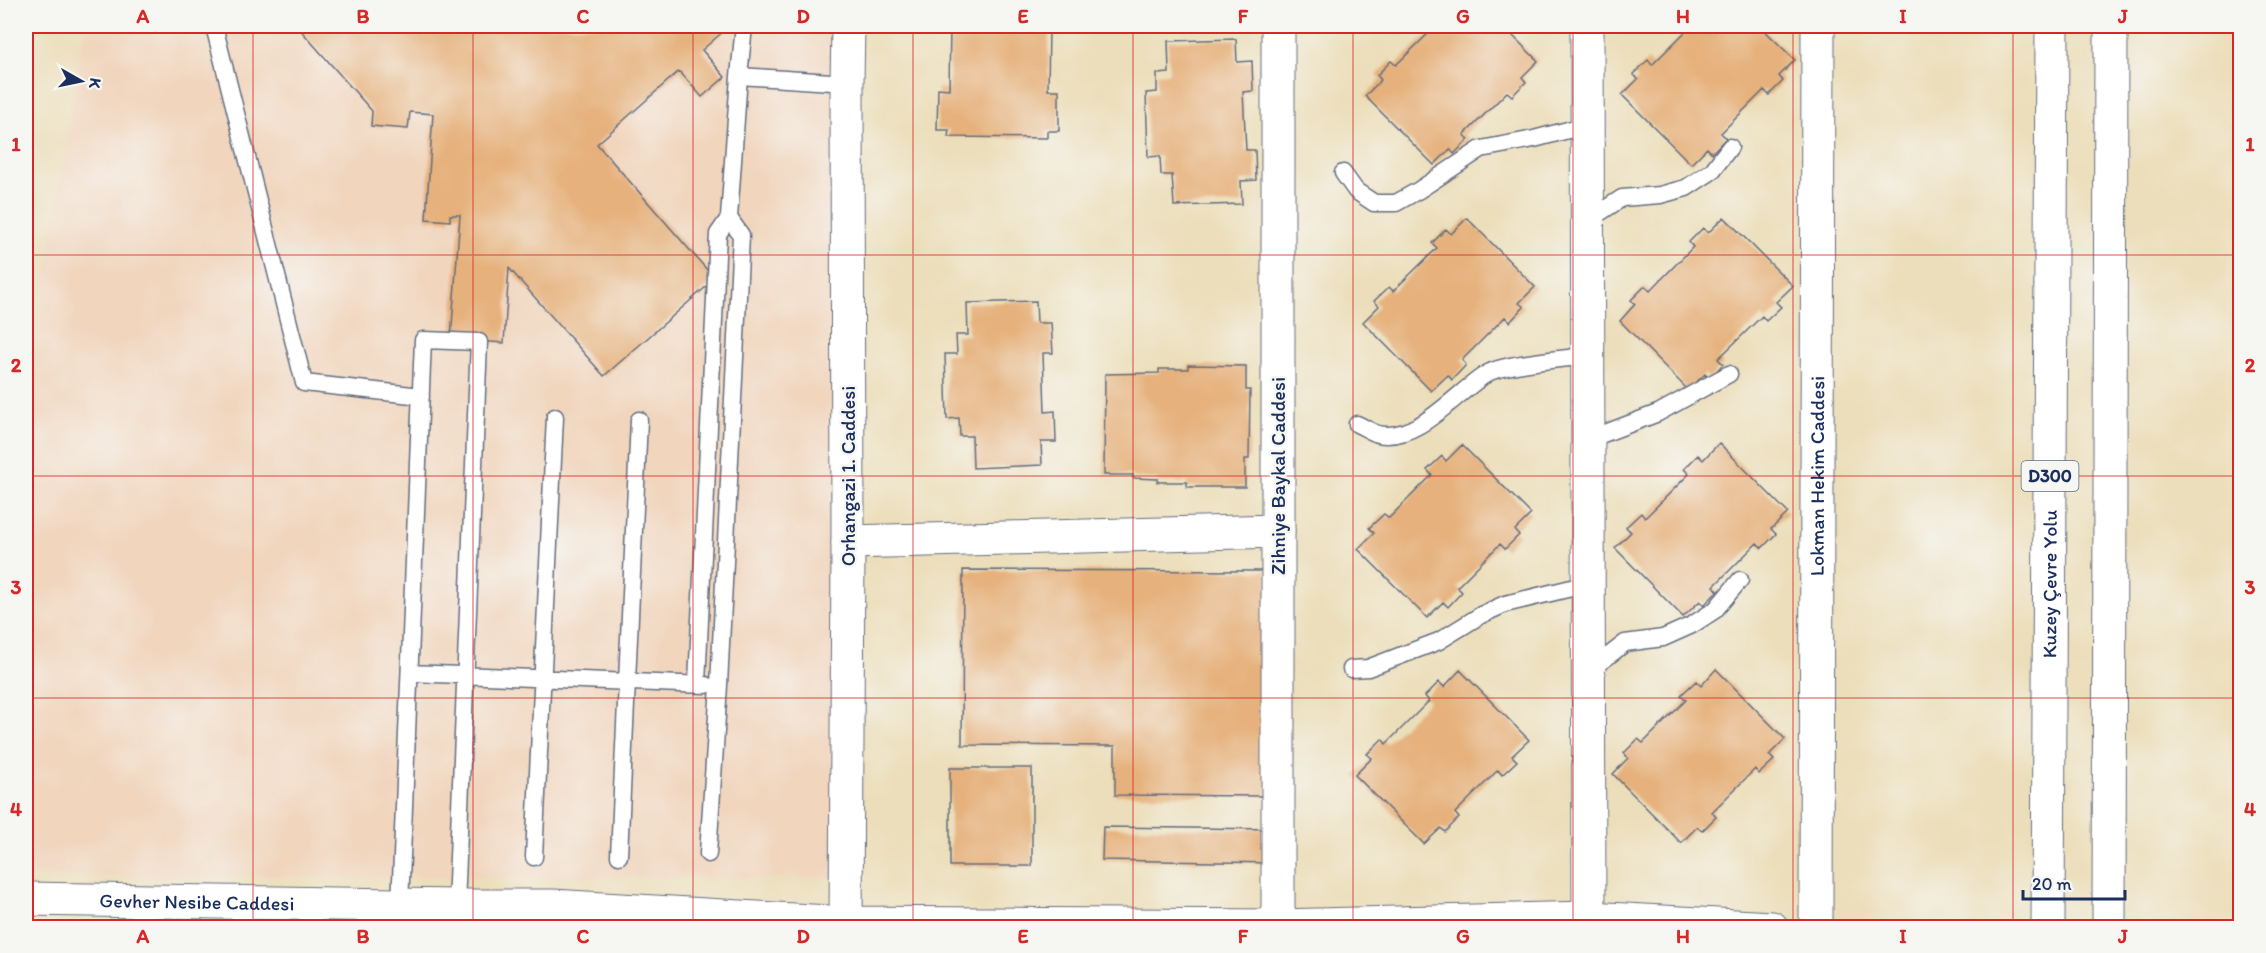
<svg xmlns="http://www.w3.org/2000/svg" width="2266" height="953" font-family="Itim,sans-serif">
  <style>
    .built { fill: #f1d5bd }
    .building { fill: #e6b17c }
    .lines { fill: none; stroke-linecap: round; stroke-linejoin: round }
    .lane-casing { stroke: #646c7e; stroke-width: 19 }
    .street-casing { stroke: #646c7e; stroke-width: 35 }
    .highway-casing { stroke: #646c7e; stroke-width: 35 }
    .lane { stroke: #fff; stroke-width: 16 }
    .street { stroke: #fff; stroke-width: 33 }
    .highway { stroke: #fff; stroke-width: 33 }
    .grid { fill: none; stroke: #d62828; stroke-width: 1.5; stroke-opacity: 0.55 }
    .labels { text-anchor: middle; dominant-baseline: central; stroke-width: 5; stroke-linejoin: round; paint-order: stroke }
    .shield { fill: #f6f6f2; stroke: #5d6b8a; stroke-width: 1.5 }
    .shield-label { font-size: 18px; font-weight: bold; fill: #1b2f5e }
    .street-label { font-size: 20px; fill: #1b2f5e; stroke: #f6f6f2 }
    .neatline { fill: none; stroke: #d62828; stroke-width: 2 }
    .grid-label { font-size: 20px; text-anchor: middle; font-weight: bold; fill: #d62828 }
  </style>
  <rect width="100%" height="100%" fill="#f6f6f2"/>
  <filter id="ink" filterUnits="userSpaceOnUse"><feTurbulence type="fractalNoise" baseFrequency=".0167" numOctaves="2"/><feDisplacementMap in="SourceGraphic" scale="12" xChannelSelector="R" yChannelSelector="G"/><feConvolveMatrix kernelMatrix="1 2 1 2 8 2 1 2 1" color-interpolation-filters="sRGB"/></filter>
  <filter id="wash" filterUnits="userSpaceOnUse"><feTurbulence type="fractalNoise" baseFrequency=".008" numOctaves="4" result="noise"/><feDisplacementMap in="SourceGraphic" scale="24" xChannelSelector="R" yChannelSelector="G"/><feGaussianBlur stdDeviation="1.35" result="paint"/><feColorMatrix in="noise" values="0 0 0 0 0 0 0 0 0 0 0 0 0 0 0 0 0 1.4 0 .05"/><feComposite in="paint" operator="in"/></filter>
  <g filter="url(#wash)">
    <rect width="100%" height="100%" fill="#ecdeba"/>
    <path class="built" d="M84 26H852L849 878 26 876V406Z"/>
    <g id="blocks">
      <path class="building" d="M297 26H722L725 30 702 50 725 77 702 97 679 71 597 144 715 279 604 376 509 268 504 343 451 339 460 215H450V221L426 219 433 114 410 112 408 129 371 126 372 111Z
        M950 26H1060L1059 28H1049L1048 90H1059V131H1047V138L948 137 949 130H937L938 88 949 89Z
        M1436 26H1503L1538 61 1522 77 1526 82 1512 96 1507 92 1464 135 1469 139 1454 154 1450 149 1434 165 1365 96 1381 80 1377 75 1391 61 1396 65Z
        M1691 26H1760L1795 60 1779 76 1783 81 1769 95 1764 90 1721 133 1726 138 1712 153 1707 148 1691 164 1622 95 1638 79 1633 74 1648 60 1652 65Z
        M1236 39 1237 62 1252 61 1253 91 1243 92 1246 150H1255L1256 180 1241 181 1242 204 1174 206 1172 175H1161L1160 156 1148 157 1146 93 1157 92V74L1169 73 1168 41Z
        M1724 217 1793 286 1776 302 1781 307 1766 321 1762 316 1718 359 1723 364 1709 379 1705 374 1688 390 1620 321 1635 304 1631 300 1645 286 1650 291 1693 247 1689 242 1703 228 1708 233Z
        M1467 218 1535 287 1519 303 1524 307 1510 322 1505 317 1462 360 1466 365 1452 380 1448 375 1431 391 1363 322 1379 306 1374 301 1389 287 1393 291 1437 248 1432 243 1446 229 1451 234Z
        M1036 301 1037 323H1051L1053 353H1043L1045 412 1055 411 1056 442H1041L1042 465 973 468 972 436H960L959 418 947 419 945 354H957L956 335H968L967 303Z
        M1188 365 1246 366V390H1250L1249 459H1245V487H1187V482H1157L1158 479 1133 478V475H1104L1105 374 1159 373V369H1188Z
        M1719 443 1788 513 1771 529 1776 534 1762 548 1757 543 1714 586 1718 591 1704 605 1700 601 1683 617 1615 548 1631 532 1626 527 1641 513 1645 518 1689 474 1684 469 1698 455 1703 460Z
        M1462 445 1531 514 1515 530 1519 535 1505 549 1500 544 1457 587 1462 592 1448 607 1443 602 1427 618 1358 549 1374 533 1369 528 1384 514 1389 518 1432 475 1427 470 1442 456 1446 461Z
        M963 570 1267 571V796L1115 795V746L962 745Z
        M1716 669 1785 739 1769 755 1774 760 1759 774 1755 769 1712 812 1716 817 1702 831 1697 827 1681 843 1613 774 1628 758 1624 753 1638 739 1643 743 1686 700 1681 695 1696 681 1701 686Z
        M1460 670 1529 740 1512 756 1517 761 1502 775 1498 770 1455 813 1459 818 1445 832 1441 828 1424 844 1355 775 1372 758 1367 754 1382 739 1386 744 1429 701 1425 696 1439 682 1444 687Z
        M950 768H1032V866H950Z
        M1103 827 1275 829V863L1102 860Z"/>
    </g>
  </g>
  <g filter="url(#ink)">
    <use href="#blocks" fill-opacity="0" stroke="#646c7e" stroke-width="1.5"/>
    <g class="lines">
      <g class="lane-casing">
        <path id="lane" d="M214 26 304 383 421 396
          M739 76 744 26
          M1343 173 1356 191 1374 203H1396L1419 190 1481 149 1534 139 1587 125
          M1587 221 1622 198 1660 195 1686 188 1712 171 1730 147
          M1357 424C1364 427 1371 432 1378 434 1418 443 1457 391 1488 373 1506 363 1564 359 1587 356
          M1587 440 1658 413 1729 374
          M1351 669 1368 668 1439 641 1481 615 1505 604 1588 584
          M1589 671 1625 643 1663 638 1692 625 1715 610 1740 580
          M410 673 706 685
          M697 684 718 234 729 218 739 76 847 83
          M708 854 719 685 741 235 729 218
          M619 856 639 420
          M534 857 555 417
          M400 905 423 340 479 342 456 906"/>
      </g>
      <g class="street-casing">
        <g id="street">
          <path d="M1278 26V928"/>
          <path d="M1587 26 1589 928"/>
          <path d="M848 542 1278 531"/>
          <path id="s1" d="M26 899 456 906H552L846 923 1278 926 1589 918 1772 928"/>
          <path d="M846 928 848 542 847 83 848 26"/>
          <path id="s2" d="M1816 928 1818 26"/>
        </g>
      </g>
      <g class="highway-casing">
        <g id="highway">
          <path id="s3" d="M2048 928 2052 26"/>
          <path d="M2109 928 2111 26"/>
        </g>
      </g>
      <use href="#lane" class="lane"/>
      <use href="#street" class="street"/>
      <use href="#highway" class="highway"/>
    </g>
  </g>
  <path class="grid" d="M253 26V928M473 26V928M693 26V928M913 26V928M1133 26V928M1353 26V928M1573 26V928M1793 26V928M2013 26V928M26 255H2240M26 476H2240M26 698H2240"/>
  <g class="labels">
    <rect class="shield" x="2021.5" y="461" width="57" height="30" rx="4.5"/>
    <g class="shield-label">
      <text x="2050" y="476">D300</text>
    </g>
    <g class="street-label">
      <text transform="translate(848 476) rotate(-90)">Orhangazi 1. Caddesi</text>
      <text transform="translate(1278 476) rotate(-90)">Zihniye Baykal Caddesi</text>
      <text stroke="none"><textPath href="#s2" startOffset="452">Lokman Hekim Caddesi</textPath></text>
      <text stroke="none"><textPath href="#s3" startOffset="344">Kuzey Çevre Yolu</textPath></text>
      <text stroke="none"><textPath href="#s1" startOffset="171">Gevher Nesibe Caddesi</textPath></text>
    </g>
  </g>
  <rect width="2266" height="953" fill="none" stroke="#f6f6f2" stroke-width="66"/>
  <g transform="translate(81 81) rotate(99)" stroke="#f6f6f2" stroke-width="4.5" paint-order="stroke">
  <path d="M0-4.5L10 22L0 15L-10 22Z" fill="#1b2f5e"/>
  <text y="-9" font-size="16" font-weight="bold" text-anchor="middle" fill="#1b2f5e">K</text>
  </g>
  <path d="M2023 890v9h102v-9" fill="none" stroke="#1b2f5e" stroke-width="3"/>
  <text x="2032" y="890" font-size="18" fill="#1b2f5e" stroke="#f6f6f2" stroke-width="4.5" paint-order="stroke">20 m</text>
  <rect x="33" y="33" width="2200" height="887" class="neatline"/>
  <g class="grid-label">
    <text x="143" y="23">A</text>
    <text x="363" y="23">B</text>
    <text x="583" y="23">C</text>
    <text x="803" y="23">D</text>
    <text x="1023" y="23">E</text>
    <text x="1243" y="23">F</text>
    <text x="1463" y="23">G</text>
    <text x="1683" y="23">H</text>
    <text x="1903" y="23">I</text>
    <text x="2123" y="23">J</text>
    <text x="16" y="151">1</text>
    <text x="2250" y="151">1</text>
    <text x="16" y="372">2</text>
    <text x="2250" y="372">2</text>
    <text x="16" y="594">3</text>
    <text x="2250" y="594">3</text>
    <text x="16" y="816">4</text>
    <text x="2250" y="816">4</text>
    <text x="143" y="943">A</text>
    <text x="363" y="943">B</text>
    <text x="583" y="943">C</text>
    <text x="803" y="943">D</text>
    <text x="1023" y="943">E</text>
    <text x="1243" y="943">F</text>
    <text x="1463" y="943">G</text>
    <text x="1683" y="943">H</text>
    <text x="1903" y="943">I</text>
    <text x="2123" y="943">J</text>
  </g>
</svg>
